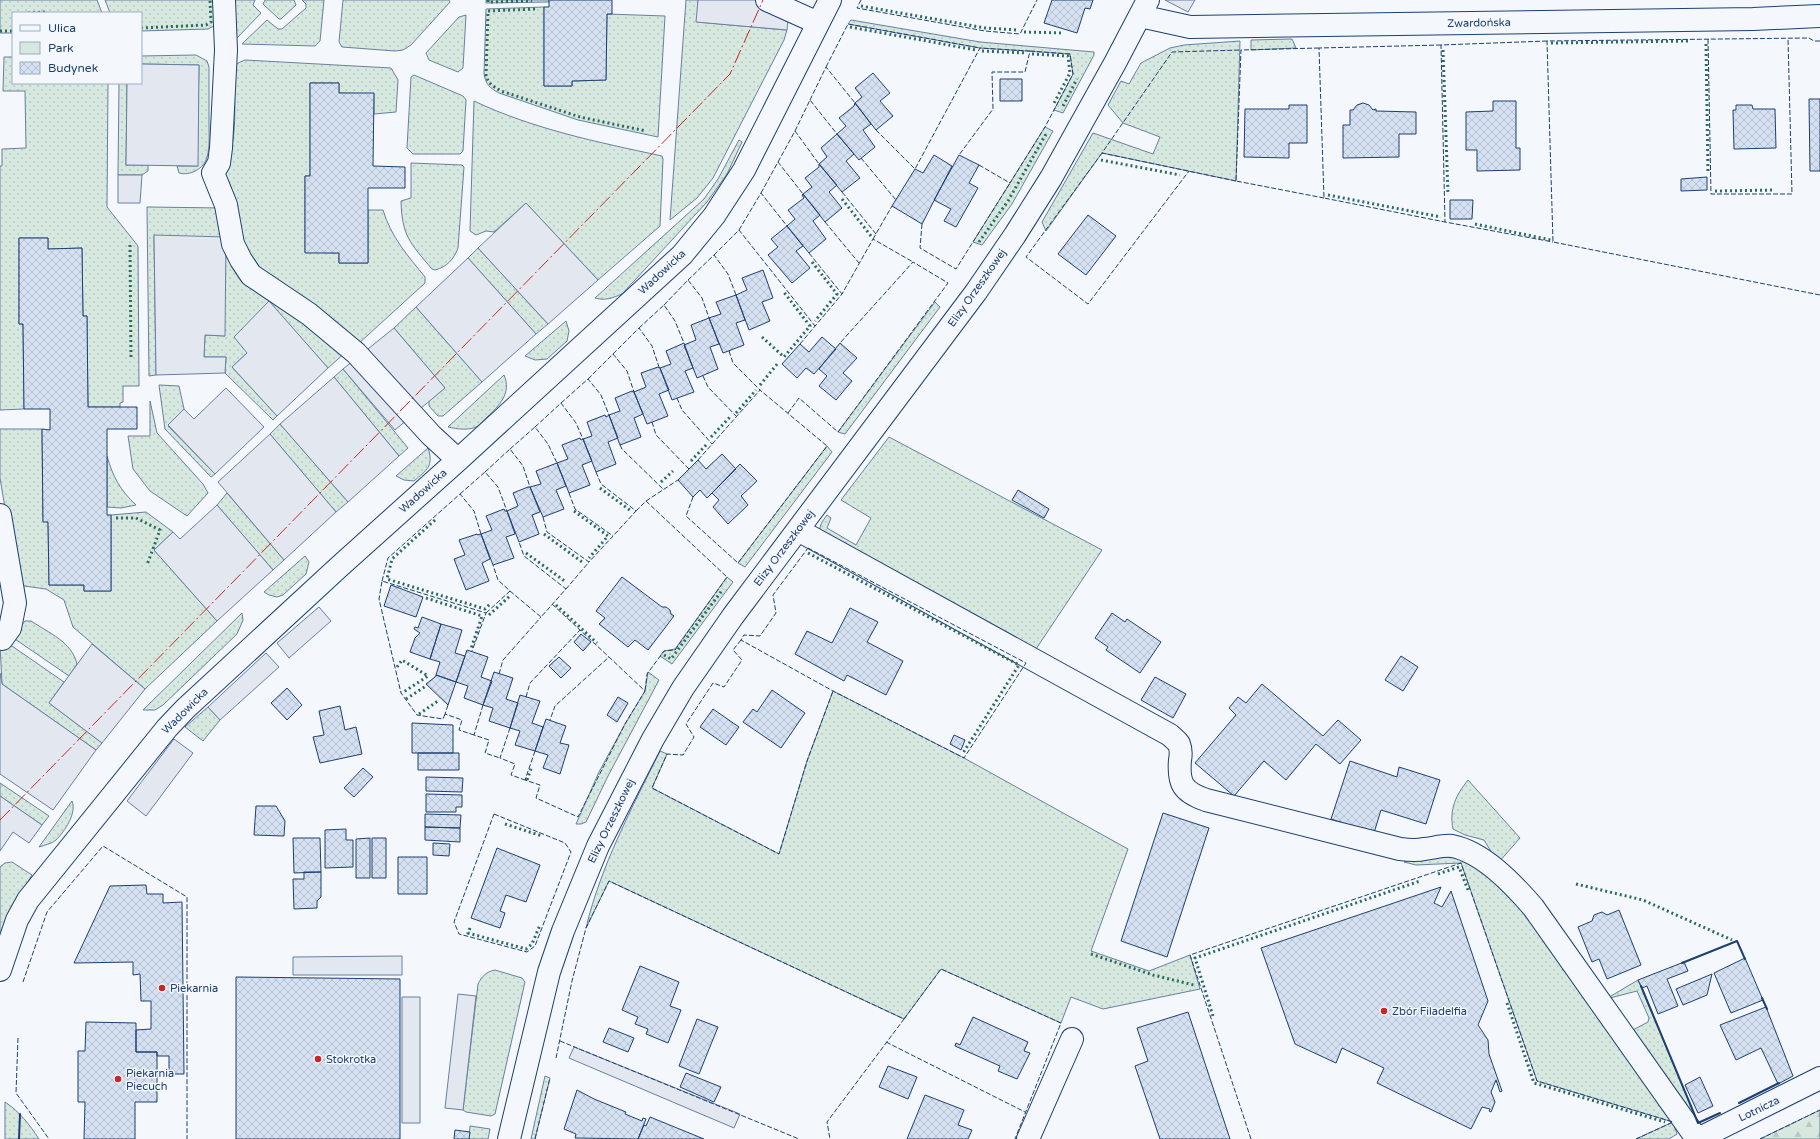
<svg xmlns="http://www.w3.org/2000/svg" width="1820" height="1139" font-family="'Varela Round',sans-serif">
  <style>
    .green { fill: url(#green-dots); stroke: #687fa3 }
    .forest { fill: url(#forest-firs); stroke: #687fa3 }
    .parking { fill: #e3e8f0; stroke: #687fa3 }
    .building { fill: url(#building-cross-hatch); stroke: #1d3f73 }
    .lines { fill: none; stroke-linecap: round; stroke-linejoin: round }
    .minor-casing { stroke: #1d3f73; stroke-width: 24 }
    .minor { stroke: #f4f7fb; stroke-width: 22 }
    .hedge { stroke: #2c6c60; stroke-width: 3; stroke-dasharray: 2 3; stroke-linecap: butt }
    .fence { stroke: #1d3f73; stroke-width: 1; stroke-dasharray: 5 2; stroke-linecap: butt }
    .wall { stroke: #1d3f73; stroke-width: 2 }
    .power { stroke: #c62828; stroke-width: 1; stroke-dasharray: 14 3 2 3; stroke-linecap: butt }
    .poi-dot { fill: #c62828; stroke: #f4f7fb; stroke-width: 1.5 }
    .labels { text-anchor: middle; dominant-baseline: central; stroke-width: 3; stroke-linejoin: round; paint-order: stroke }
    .street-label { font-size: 11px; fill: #1d3f73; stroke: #f4f7fb }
    .poi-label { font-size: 11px; fill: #1d3f73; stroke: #f4f7fb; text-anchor: start }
  </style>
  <defs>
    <pattern id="green-dots" width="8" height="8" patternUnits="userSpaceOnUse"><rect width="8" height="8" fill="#d7e8df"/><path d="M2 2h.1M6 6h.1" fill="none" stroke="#b8c8c3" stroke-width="1.8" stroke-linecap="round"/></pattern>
    <pattern id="forest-firs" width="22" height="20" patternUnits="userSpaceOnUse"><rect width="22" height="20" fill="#d7e8df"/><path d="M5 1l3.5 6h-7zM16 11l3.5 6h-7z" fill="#b8c8c3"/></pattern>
    <pattern id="building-cross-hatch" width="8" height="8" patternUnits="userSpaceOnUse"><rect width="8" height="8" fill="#d5e0f0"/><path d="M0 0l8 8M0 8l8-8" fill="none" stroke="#b6c1d1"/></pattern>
  </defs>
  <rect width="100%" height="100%" fill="#f4f7fb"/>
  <path class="green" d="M0 0H97L102 13H13V33H0Z
    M105 0H215L216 20 214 26 208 29 141 31V13H110Z
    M235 0H255L253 5 261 13 236 39Z
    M265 0H294L296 5 281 19H279L263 4Z
    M302 0H324L320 41 315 46 242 44 267 20 278 29H282L306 8V4Z
    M343 0H449L450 2 411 45 403 50 395 51 342 47 339 42Z
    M486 0H549V2L486 3Z
    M686 0H698L697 22 787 30 784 40 713 178 697 198 670 220Z
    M544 7V86H572V81L606 80 607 14 665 16 658 137 578 120 499 93C490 88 486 85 484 74L486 9Z
    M466 15 463 68 458 72 429 60 426 53 459 17Z
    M851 20 980 42 1094 52V55L1063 113 1054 110 1073 74 1070 54 980 48 848 24Z
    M1292 39 1296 48 1251 50V40Z
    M1240 41 1236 181 1102 153 1046 231 1042 222 1093 133 1153 154 1160 137 1123 123 1108 105 1121 81 1129 84 1141 63 1170 48 1184 45Z
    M196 55 207 61 209 67C209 87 209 107 209 126 209 136 210 147 207 157 204 169 190 176 179 173L177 166H197L199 65 141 64V56Z
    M4 57H13V83H108L107 207 138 246 139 386H123V402L120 403V407H88L87 316H83L82 248 48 249V238H19V324H23L24 409 0 410V166H2V149L26 148 25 91H3Z
    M245 60 391 68 398 80 396 112 374 114V94L339 93V83H310V176H305V252L339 253V263H368V210H383C391 237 408 256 425 277V283L357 345 255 265 242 240 231 187 224 172C239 139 234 103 234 68L238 63Z
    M414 75 463 96 466 100 463 151 460 154H413L407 148 411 77Z
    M119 83H127L126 165H148V171L142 175H118Z
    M474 101C533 129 597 142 662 156L663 159 660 226 598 280 526 203 494 232 486 231 476 235 470 231Z
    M1045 127 1053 131 1012 204 982 245 973 242Z
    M739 140 742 142 727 174 707 202 622 294C612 298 606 301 595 298L704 199 718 179Z
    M411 163 462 165 464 167 458 248C454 259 447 267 435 270L432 269C410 243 402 236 401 201L411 198Z
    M147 207 222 208 228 244 347 351 328 368 269 302 247 353 232 367 277 416 273 420 225 373 226 357H204L205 335 225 336 154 236 156 375 149 376Z
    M478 248 548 324 536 334 468 258Z
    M935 302 940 307 845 434 838 432Z
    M416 307 482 382 443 416H438L429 406V401L445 388 394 328Z
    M566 321 569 331 567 341 547 359 535 360 525 356Z
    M343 369 408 448 399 456 334 377Z
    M504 375C512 393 499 406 487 417 484 420 481 424 478 426 470 431 457 429 448 427Z
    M159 385 179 386 184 409 168 426 215 474 211 477 165 429Z
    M150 401 157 433 203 484 208 493 187 516 150 491 133 469 128 436H150Z
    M280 424 348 502 336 512 270 434Z
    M0 429H42L43 521 48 522 49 585H84V591H111V515L146 512 173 532 154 550 217 621 145 689 73 627 64 600 46 589 24 586 16 573 0 478Z
    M889 437 1102 550 1034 652 821 534C818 526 822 522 827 515L831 518 827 528 856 545 871 518 841 500Z
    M827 446 832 452 745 567 738 563Z
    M428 448C434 466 427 470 414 481L404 480 396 476Z
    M107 456C113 477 120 490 136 505L121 508 107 507Z
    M227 493 284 560 273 570 217 505Z
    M305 556 309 562 306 574 283 595 277 597 269 595 264 592Z
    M727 577 733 582 672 664 660 656 664 651 675 649Z
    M242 613 243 620 237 634 163 705 155 710H143Z
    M25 621H31C49 633 72 642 77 664L69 676 12 637Z
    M5 644 12 646 64 682 49 703 102 743 96 750 2 684 0 645Z
    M648 672 659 680 608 776 586 822 581 824H576L599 772 625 724 645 691Z
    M833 691 964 758 1128 849 1091 951 1149 971 1190 955 1200 989 1103 1009 1071 997 1061 1023 941 969 904 1019 609 881 586 928C601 865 632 808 660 751L667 754 652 788 779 854 807 761Z
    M208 707 220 720 203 741 185 727Z
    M1468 780 1520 838 1498 863 1484 840 1465 835 1453 829C1449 809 1456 795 1468 780Z
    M0 783 49 816 42 825 0 796Z
    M72 801C77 813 65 831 56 840 52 844 44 845 39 847Z
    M1418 856 1455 857 1502 881 1673 1122 1677 1134 1669 1139H1636L1673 1122 1537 1081 1461 863 1416 865 1404 862Z
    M12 862 32 875 19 896 0 941V867L5 863Z
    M495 970 522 978 525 982 495 1114 491 1116 466 1112 463 1110 478 984C482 976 486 972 495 970Z
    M1638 980 1698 1123 1627 1033 1648 1022 1649 1018 1637 991 1606 999Z
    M545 1076 550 1078 535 1139H531Z
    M5 1102C20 1112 29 1124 39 1139H5Z
    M470 1126 490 1129 488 1139H469Z"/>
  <path class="forest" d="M1820 1110V1139H1760Z"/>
  <path class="parking" d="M698 0H790L787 30 696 22Z
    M1165 0H1195L1188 12Z
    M141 64 199 65 198 166 126 165 127 83H141Z
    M118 175H142L140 203H118Z
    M526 203 598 280 548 324 478 248Z
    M154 235 226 237 225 336 205 335 204 357H226L225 373 156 375Z
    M468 258 536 334 482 382 416 307Z
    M269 301 328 368 277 416 232 367 247 353 234 337Z
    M394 328 445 388 395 430 343 369Z
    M334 377 399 456 348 502 280 424Z
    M226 388 264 427 215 474 168 425 184 409 194 419Z
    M270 434 336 512 284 560 218 482Z
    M217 505 273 570 217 621 154 550 173 532 180 539Z
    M319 607 331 621 289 658 277 643Z
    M92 644 145 689 102 743 49 703Z
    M266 653 279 667 220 720 208 707Z
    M0 673 2 684 96 750 53 810 0 774Z
    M174 739 193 753 146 816 127 801Z
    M0 796 42 825 29 843 13 832 0 851Z
    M402 956V975H293V957Z
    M458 994 476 996 463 1110 445 1108Z
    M402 997H420V1123H402Z
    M574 1047 740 1114 734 1128 569 1058Z"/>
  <path class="building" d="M549 0H612V14H607L606 80 572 81V86H544V7H549Z
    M1052 0H1093L1090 9 1085 8 1077 33 1044 23Z
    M873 73 890 93 880 101 893 116 876 130 855 103 862 97 855 88Z
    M1000 79H1022V101H1000Z
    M310 83H339V93H374L373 166 405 167V188H368V263H339V253H305V176H310Z
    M1809 99H1820V171H1810Z
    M1493 101H1516V148H1520V170L1477 171V150H1466V112L1493 111Z
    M855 103 871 124 863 130 875 147 859 160 837 134 846 126 839 118 854 106Z
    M1363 103 1369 105 1373 110 1376 109V111L1416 112V134H1399V157L1343 158V125H1350V110H1353L1357 105Z
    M1289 105H1307V143H1289V158L1244 157 1245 109H1289Z
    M1736 105H1752L1753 109H1775L1776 148 1734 149 1733 110H1736Z
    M837 134 854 154 846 161 860 178 842 192 819 164 827 157 821 148Z
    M934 155 952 166 922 224 892 206 915 169 923 173Z
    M959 155 979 165 969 183 978 188 956 227 944 221 951 209 934 200Z
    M819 164 837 185 829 192 842 208 825 222 803 194 812 187 805 178 819 167Z
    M1707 177V190L1681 191V179Z
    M803 194 820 215 813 221 826 239 809 253 787 226 795 219 788 210 804 198 802 195Z
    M1450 200H1473L1472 219H1450Z
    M1088 215 1116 236 1086 275 1058 254Z
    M787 226 803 246 796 251 810 268 792 283 768 255 778 247 771 239Z
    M19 238H48V249L82 248 83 316H87L88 407H137V429H107V515H111V591H84V585H49L48 522H43L42 429 50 430V409H24L23 324H19Z
    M763 270 773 298 762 302 770 321 749 330 736 295 747 290 742 278Z
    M736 295 745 320 736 323 744 345 723 353 709 318 721 314 716 302Z
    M709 318 719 344 710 347 718 369 697 378 684 345 696 340 691 325Z
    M822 337 836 349 814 374 806 368 797 378 782 364 800 344 809 352Z
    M684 343 693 368 685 371 694 392 672 400 660 368 671 364 666 351Z
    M840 343 857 358 843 373 852 381 836 400 819 386 827 376 819 369Z
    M658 367 660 368 669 390 659 394 668 416 647 424 634 392 646 387 641 373Z
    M632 391 634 392 643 414 634 418 641 437 620 445 609 415 620 411 615 398Z
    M605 415 606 417 609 415 618 438 608 442 616 464 596 472 583 439 592 436 587 422Z
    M580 438 581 440 583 439 592 461 582 465 590 485 569 493 557 463 568 459 562 445Z
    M722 454 736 469 707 498 700 490 693 497 678 480 698 460 706 469Z
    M557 463 566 486 556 490 564 509 543 517 530 487 541 484 536 471Z
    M740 464 757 481 741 496 748 505 728 524 713 507 719 500 712 493Z
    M528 487H530L540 512 532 515 539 534 519 542 507 511 518 506 513 493Z
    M1018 490 1049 509 1044 518 1012 500Z
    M504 509 505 511H507L515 534 506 537 514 558 493 565 481 534 492 530 486 516Z
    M477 534V535L481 534 490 559 482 563 489 581 466 590 454 559 465 555 459 540Z
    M622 577 662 607H666L670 610 671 614 674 616 648 650 635 640 628 647 599 624 605 618 596 611Z
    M391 585 423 597 416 617 384 606Z
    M850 608 878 622 867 642 903 661 886 695 847 675 844 681 795 654 807 631 832 643Z
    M1112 613 1125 622 1127 619 1161 642 1140 673 1106 650 1108 647 1095 638Z
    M422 617 441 624 430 659 410 652 415 638 420 633 414 629 415 627 418 628Z
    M441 624 462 630 455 653 465 656 456 682 436 675 440 662 430 659Z
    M581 634 591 642 583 651 574 642Z
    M467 650 488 657 481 677 492 681 483 705 464 698 468 686 456 682Z
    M1401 656 1418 667 1403 691 1385 680Z
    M559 657 571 668 561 678 549 666Z
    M494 672 513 678 506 699 518 703 510 728 489 721 493 708 483 705Z
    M436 675 456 682 448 705 426 684 435 677Z
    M1155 677 1186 694 1173 718 1141 700Z
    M1262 684 1323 736 1338 720 1361 740 1340 764 1316 744 1286 780 1264 761 1234 796 1195 763 1236 715 1229 708 1238 697 1246 703Z
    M287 688 302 705 287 720 271 703Z
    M772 690 805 713 781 748 743 722 753 709 757 712Z
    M520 695 540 701 532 723 543 727 535 751 515 745 520 731 510 728Z
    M618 697 628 703 617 722 607 715Z
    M340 706 345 730 356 727 362 754 320 763 313 737 324 735 319 711Z
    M713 709 739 727 726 745 700 727Z
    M546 719 566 726 560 743 569 745 560 774 543 768 548 755 535 751Z
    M412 723 453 725V753H412Z
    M954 735 965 740 961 750 950 744Z
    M418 753H459V770H418Z
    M1350 761 1397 777 1399 767 1440 780 1426 824 1381 810 1374 833 1331 819Z
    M363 768 373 777 354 797 344 788Z
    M426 777 463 778 462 792 426 791Z
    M426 794 462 795V807H456V812H426Z
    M256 806H276L285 821 284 836 254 835Z
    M1163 813 1209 828 1167 957 1121 941Z
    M425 814 461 815 460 828 425 827Z
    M425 827 460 828V842L425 840Z
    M346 829V840H353V867L325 868V830Z
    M293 838H320L321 872 294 873Z
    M370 838V878H356V839Z
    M372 838H386V878H372Z
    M433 843 450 844 449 856 433 855Z
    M497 848 540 865 526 902 506 895 500 911 505 913 500 928 471 918Z
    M398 857H427V894H398Z
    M304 872H321V897L317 901V908L294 909 293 879H304Z
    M146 885 147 894H163V903L182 902 184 1074H169V1056H157V1052H136V1030L151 1029V1001H141L140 974 133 975V962L74 963 110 886Z
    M1441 887 1434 903 1442 907 1451 891 1488 1001 1478 1025 1488 1040 1489 1054 1502 1091 1500 1092 1496 1080 1491 1092 1495 1102 1491 1112 1489 1111 1490 1109 1482 1107 1471 1129 1377 1083 1384 1068 1342 1048 1336 1063 1295 1044 1261 948Z
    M1619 910 1641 965 1607 979 1599 959 1592 962 1578 927 1592 921 1594 915 1602 912 1607 915Z
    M1745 958 1763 1000 1731 1013 1714 973Z
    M1684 962 1688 971 1667 979 1678 1006 1658 1014 1647 986 1642 988 1638 980Z
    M640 966 679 982 670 1006 681 1010 668 1043 646 1034 648 1029 635 1024 638 1017 622 1010Z
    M1712 974 1707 995 1683 1005 1676 989Z
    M236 977 400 979V1139H236Z
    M1766 1007 1793 1076 1778 1084 1761 1048 1736 1060 1720 1025Z
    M1188 1012 1230 1139H1160L1135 1066 1148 1061 1137 1028Z
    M973 1017 1028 1042 1024 1051 1030 1053 1017 1079 998 1071 1000 1066 955 1046 956 1043 960 1045Z
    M697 1019 718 1027 699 1074 679 1066Z
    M86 1022 136 1023V1052H157V1102H135V1139H84L85 1102H78V1051H85Z
    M609 1028 634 1038 628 1052 603 1042Z
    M888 1066 917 1077 908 1099 879 1087Z
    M686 1073 721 1087 714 1102 680 1087Z
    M1700 1077 1713 1106 1698 1113 1685 1085Z
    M577 1090 594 1099 626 1112 625 1114 642 1121 643 1118 646 1119 638 1139 575 1138 576 1134 564 1129Z
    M925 1095 964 1110 958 1125 972 1130 968 1139H907Z
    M650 1117 704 1139H638L644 1125 646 1126Z
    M455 1130 470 1132 469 1139H454Z"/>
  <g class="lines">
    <g class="minor-casing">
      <path id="minor" d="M224 0 226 50 221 148 219 163 213 173 226 205 233 244 241 260 251 275 309 314 356 353 431 435 458 460
        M767 0 818 23
        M1140 16 1190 27 1753 19 1820 16
        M0 515 15 603 10 628 2 639
        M798 530 1170 735C1173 738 1177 741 1179 744 1181 749 1181 755 1180 760 1178 784 1183 792 1206 800L1400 849C1408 850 1416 851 1424 849 1434 848 1443 845 1452 846 1483 852 1513 884 1533 907L1697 1139
        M0 970 17 920 28 900 167 728 185 709 340 566 458 460 682 255 714 216 744 170 830 0
        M509 1139 549 972 563 931 598 846 653 739 683 688 733 616 976 292 1015 235 1051 178 1115 63 1148 0
        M1028 1139 1072 1039
        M1698 1139 1820 1078"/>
    </g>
    <use href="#minor" class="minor"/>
    <path class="hedge" d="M488 0V2L532 1
      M861 6 985 28 1018 30
      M535 9 488 11 486 75C488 84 493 86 501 91L580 117 646 131
      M28 13 46 12
      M850 27 976 50
      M141 28 206 25 211 22 210 0
      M0 31H13
      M1024 32 1064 33
      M1551 43 1688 41
      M1706 44 1708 174
      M1443 50 1448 194
      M982 51 1027 53
      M1032 54 1068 56 1070 73 1053 105
      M1063 106 1077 79
      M1101 160 1180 175
      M1715 191 1775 190
      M1328 195 1441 217
      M842 199 871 236
      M1475 224 1551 240
      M979 242 1008 201 1046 134
      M130 245 131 359
      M812 262 837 294 815 321
      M762 337 784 357 810 326 783 291
      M760 385 778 363
      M736 413 756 390
      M711 437 730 417
      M691 461 707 444
      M661 482 673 471
      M600 488 631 511
      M574 511 608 536 589 558
      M116 518H136L160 530 147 565
      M435 520 392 559 387 579 485 609 490 604
      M544 534 582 562
      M526 553 566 582
      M808 553 1019 665 963 753
      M426 598 482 616 471 649
      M556 605 597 643
      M489 615 511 595
      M664 655 671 659 723 589
      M397 667 402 660 428 676 402 693
      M406 699 426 686
      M419 714 438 701
      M527 780 532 766
      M505 824 542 836
      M1438 874 1459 867 1468 890
      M1576 884 1643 900 1732 940
      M470 928 468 933 526 949 532 944 540 925
      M1091 954 1153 975 1194 985
      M1507 1003 1534 1083 1665 1122
      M1213 1016 1195 958 1420 881"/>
    <path class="fence" d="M861 0 857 8 985 31 1020 34 1037 0
      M1708 39 1711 194H1792L1788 38
      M1547 41 1441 45 1445 222 1553 242
      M1820 41H1814L1809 38 1547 41 1553 242 1820 295
      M1441 45 1319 48 1324 198 1445 222
      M1319 48 1241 50 1236 181 1324 198
      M826 67 848 24 980 48
      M810 100 826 67 855 103
      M876 130 915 169 980 48 1030 51 1025 72H992L993 109 959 155
      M795 131 810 100 837 134
      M1102 153 1026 257 1088 304 1189 171
      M861 158 896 200
      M778 162 795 131 819 164
      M979 165 1010 183 1045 127 1073 74 1070 54 1030 51
      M1236 181 1102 153 1172 52 1241 50
      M842 192 876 234
      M761 193 778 162 803 194
      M825 222 859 263
      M922 224 920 248 956 269 1010 183
      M739 230 761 193 787 226
      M873 239 892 206
      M809 253 842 294
      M714 255 739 230 815 326
      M688 280 714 255 728 274 736 295
      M664 305 688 280 702 298 709 318
      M639 328 664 305 675 321 684 343
      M800 344 842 294 873 239 913 262
      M729 351 733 363 760 390
      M613 354 639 328 652 346 660 370
      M703 376 708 387 736 416
      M588 379 613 354 627 371 634 392
      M677 398 682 410 712 444
      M561 403 588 379 601 395 609 415
      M788 413 799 398 838 432 948 283 913 262 840 343
      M652 422 656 435 689 469
      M535 427 561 403 576 423 583 439
      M620 445 622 449 663 489
      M510 449 535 427 548 444 557 463
      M485 472 510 449 523 466 530 487
      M596 472 601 484 636 511 613 536
      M569 493 575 509 613 536 589 562
      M460 494 485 472 498 487 507 511
      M693 497 686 516 738 563 827 446 760 390 698 460
      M646 501 678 480
      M636 511 646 501 727 577 675 650 664 651 647 674 645 691
      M543 517 547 532 589 562 566 589
      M808 548 1026 663 964 758 833 691 741 640 744 635 760 636 776 613 773 595Z
      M382 581 388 558 460 494 474 511 481 534
      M510 591 541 617 566 589 524 556 519 542
      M552 604 580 630
      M486 613 510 591 498 580 493 565
      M741 640 733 650 742 660 724 687 713 683 686 724 694 737 683 755 667 754 652 788 779 854 807 761 833 691
      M499 674 503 660 541 617
      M526 697 530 683 580 630 609 657
      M448 705 445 714 462 720 459 730 474 735
      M483 705 474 735 489 740 485 753 500 758
      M445 714 443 719 417 715 401 693 379 599 382 581 486 613 472 651
      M510 728 500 758 515 764 511 775 525 780
      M535 751 525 780 540 785 536 798 578 817 625 724 645 691 609 657 555 706 550 720
      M494 814 565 843 571 852 535 946 527 952 459 934 454 922Z
      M23 982 47 912 103 846 187 897V1139
      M904 1019 941 969 1061 1023 1015 1139
      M18 1038 16 1093 49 1139
      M560 1041 799 1139
      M886 1042 1025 1112
      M556 1058 572 981 586 928 609 881 904 1019 827 1122 830 1139
      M535 1139 550 1078
      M1251 1139 1190 955 1461 863 1537 1081 1673 1122 1636 1139
      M1760 1139 1820 1110"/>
    <path class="wall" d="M1682 963 1737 941 1745 959
      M1641 986 1698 1123 1720 1113
      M1762 998 1767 1009
      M1739 1103 1779 1083
      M19 1139 20 1114"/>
    <path class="power" d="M0 820 730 74 763 0"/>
  </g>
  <g class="poi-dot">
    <circle cx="162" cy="988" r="4"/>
    <circle cx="1384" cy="1011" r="4"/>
    <circle cx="318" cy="1059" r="4"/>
    <circle cx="118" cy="1079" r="4"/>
  </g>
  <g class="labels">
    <g class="street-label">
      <text transform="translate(1479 23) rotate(-1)">Zwardońska</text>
      <text transform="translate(662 272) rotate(-43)">Wadowicka</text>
      <text transform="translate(977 288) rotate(-55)">Elizy Orzeszkowej</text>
      <text transform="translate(423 491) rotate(-42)">Wadowicka</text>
      <text transform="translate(784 548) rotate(-53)">Elizy Orzeszkowej</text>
      <text transform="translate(185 711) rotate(-45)">Wadowicka</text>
      <text transform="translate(611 821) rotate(-64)">Elizy Orzeszkowej</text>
      <text transform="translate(1759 1109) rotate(-26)">Lotnicza</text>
    </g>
    <g class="poi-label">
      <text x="170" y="988">Piekarnia</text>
      <text x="1392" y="1011">Zbór Filadelfia</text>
      <text x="326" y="1059">Stokrotka</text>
      <text x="126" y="1073">Piekarnia<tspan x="126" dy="13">Piecuch</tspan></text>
    </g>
  </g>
  <rect x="12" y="12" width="130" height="72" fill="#f4f7fb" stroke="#9eadc5"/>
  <rect x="20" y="25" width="20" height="6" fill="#f4f7fb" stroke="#9eadc5"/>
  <text x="48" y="32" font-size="12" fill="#1d3f73">Ulica</text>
  <rect x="20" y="42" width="20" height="12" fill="#d7e8df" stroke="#9eadc5"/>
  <text x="48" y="52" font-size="12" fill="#1d3f73">Park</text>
  <rect x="20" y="62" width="20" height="12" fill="url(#building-cross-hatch)" stroke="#9eadc5"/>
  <text x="48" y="72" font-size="12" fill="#1d3f73">Budynek</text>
</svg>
